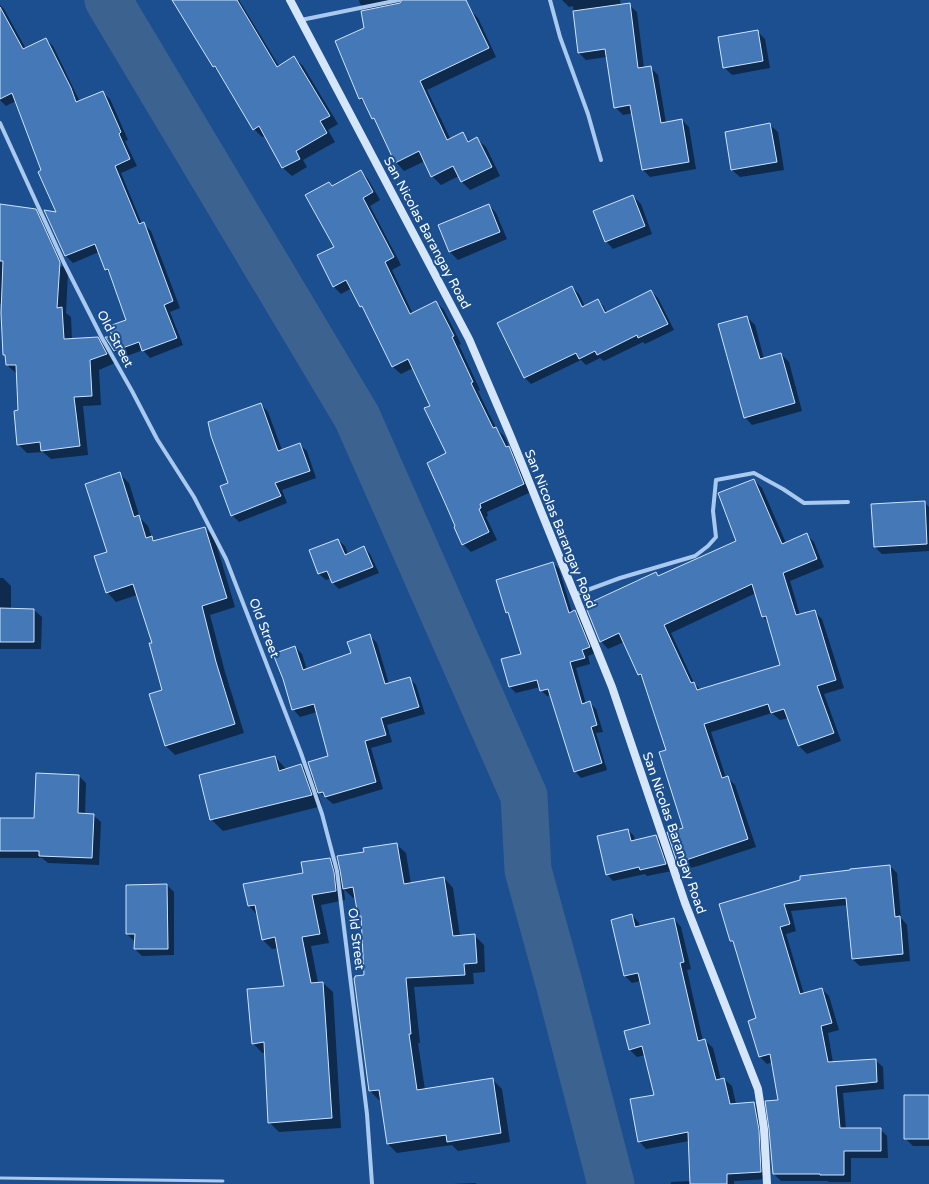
<svg xmlns="http://www.w3.org/2000/svg" width="929" height="1184" font-family="'Varela Round',sans-serif">
  <style>
    .shadow { fill: #0007; fill-rule: evenodd }
    .lines { fill: none; stroke-linecap: round; stroke-linejoin: round }
    .river { stroke: #3c6290; stroke-width: 47 }
    .building { fill: #4478b7; stroke: #cfe3fa; fill-rule: evenodd }
    .lane { stroke: #a9c9ee; stroke-width: 3 }
    .street { stroke: #a9c9ee; stroke-width: 4 }
    .secondary { stroke: #d6e6fa; stroke-width: 8 }
    .labels { text-anchor: middle; dominant-baseline: central; stroke-width: 4; stroke-linejoin: round; paint-order: stroke }
    .street-label { font-size: 13px; fill: #fff; stroke: #1b4f8f }
  </style>
  <rect width="100%" height="100%" fill="#1b4f8f"/>
  <path class="shadow" d="M185 0H239L279 66 294 58 303 66 338 124 328 130 335 142 303 160 307 167 292 176 283 168 266 136 262 137 254 129 221 74 214 67 177 5Z
    M359 0H403L469 9 478 18 496 57 427 90 451 140 463 134 471 142 477 139 486 147 500 176 470 190 462 182 459 176 441 185 432 176 425 161 404 171 396 162 377 122 373 118 366 105 360 99 365 29 367 11 360 4Z
    M562 0H620L621 6 629 5 637 12 644 68 650 67 658 75 666 123 682 120 689 127 696 169 650 177 643 170 633 113 623 115 615 107 607 57 586 60 579 53 573 6 569 7Z
    M0 5 4 9 26 49 46 39 53 46 80 102 102 92 110 99 128 140 125 141 137 166 121 173 142 224 143 223 151 231 180 308 170 312 183 345 150 358 143 350 122 358 114 351V337L128 320 111 275 106 270 99 252 73 263 66 256 45 212 58 213 16 101 6 106 0 100Z
    M757 31 765 39 770 68 732 75 724 67Z
    M770 125 778 132 784 170 740 177 732 170Z
    M361 171 368 179 380 200 370 206 401 265 392 270 413 314 436 302 444 310 461 344 459 345 480 390 478 391 496 428 504 436 510 448 516 455 531 492 487 512 488 516 486 517 497 540 471 552 463 544 456 526 447 454 432 406 413 368 401 374 393 367 365 310 361 306 352 288 341 294 333 286 335 247 329 183 333 187Z
    M633 196 641 204 652 234 613 249 606 241Z
    M0 205 35 210 44 220 68 272 66 313 71 317 72 340 97 338 107 348 115 363 99 370 101 405 83 406 88 455 51 459 43 452 27 453 18 444 19 411 17 374 7 365 6 356 4 355 2 303 0 304ZM38 217H40L63 266 61 267Z
    M489 205 496 213 507 239 458 260 450 252 439 225Z
    M572 287 579 294 585 307 598 300 604 307 607 313 651 291 658 298 674 330 645 344 643 342 604 361 600 358 586 365 581 360 531 384 525 378 499 323Z
    M747 317 755 325 764 359 781 354 789 362 802 411 752 425 745 417Z
    M261 404 268 412 282 450 299 444 307 451 316 478 282 490 287 503 239 522 232 515 229 484Z
    M120 474 129 483 140 518 148 526 152 538 156 542 205 528 214 537 235 607 210 615 225 672 244 733 175 755 166 746 163 691 153 643 137 595 116 602 107 592 108 553Z
    M754 480 762 488 786 543 807 535 814 542 824 567 790 581 800 615 814 611 822 619 844 688 824 694 841 741 807 754 799 746 788 718 780 720 772 713 711 732 726 778 727 777 735 785 756 847 698 866 686 869 678 861 684 829 667 750 645 680 639 675 624 642 608 649 601 641 656 573 660 577 737 541ZM756 593 763 617 768 622 781 665 701 690 694 683 671 633Z
    M924 502 929 507V551L882 554 875 547Z
    M338 540 345 546 348 554 364 547 370 554 379 573 339 589 332 582 331 578 326 580 319 574 310 550Z
    M553 563 559 569 572 612 575 611 581 617 595 653 588 656 590 664 576 668 586 704 589 702 596 709 603 732 596 733 607 770 581 778 575 771 551 695 547 696 541 690 540 687 516 693 510 687 503 660 522 655 510 616 507 612Z
    M0 578H3L11 586V609L34 610 42 617 41 649H0Z
    M370 636 377 643 389 684 409 678 416 685 425 714 387 725 392 742 371 748 383 789 333 804 317 790 322 806 223 831 211 819 275 757 286 769 301 765 315 779 329 756 317 712 300 717 293 709 295 647 302 654 307 670 352 654Z
    M37 774 79 776 86 783 85 814 93 815 101 822 99 865 48 863 42 858H0V819H35Z
    M628 830 634 836 635 841 656 836 662 842 672 871 647 876 645 874 613 881 607 874Z
    M396 844 406 853 411 884 444 878 453 888 460 936 474 935 484 945 485 972 473 973 474 984 414 987 420 1043H418L425 1090 492 1079 502 1089 510 1142 458 1151 452 1145 397 1153 388 1144 381 1100H379L370 1091 355 979 365 976 362 918 359 916 356 897 353 898 344 889 345 900 321 905 329 943 311 946 318 983H323L333 992 341 1128 279 1132 269 1122 265 1052 262 1053 253 1043 285 987 278 948 272 949 263 940 258 916 249 906 330 859 342 871 365 853Z
    M890 866 897 873 901 918 907 925 910 961 860 966 852 959 848 905 791 911 796 931 786 934 804 994 822 989 829 996 839 1030 828 1033 833 1063 875 1060 883 1067 884 1089 843 1093 846 1129H880L887 1136 888 1158H851V1182H829L827 1181H781L774 1174 780 1101 772 1062 767 1064 760 1057 757 1019 735 945 731 941 720 904Z
    M167 885 174 892V955L142 956 135 949V941H134L127 934Z
    M632 915 639 923 640 927 674 919 681 927 691 969 687 970 703 1041 705 1040 713 1048 721 1080 724 1079 732 1086 736 1104 754 1103 761 1110 768 1179 734 1181V1184H671V1182L690 1181 689 1141 646 1149 639 1141 655 1096 645 1055 637 1057 630 1050 651 1025 641 981 632 983 625 976Z
    M929 1096V1146H913L905 1138Z
    M475 1183 477 1184H453Z"/>
  <g class="lines">
    <path class="river" d="M108 0 357 417 524 796 528 870 559 983 611 1184"/>
  </g>
  <path class="building" d="M172 0H237L277 67 294 56 330 116 320 121 327 133 296 151 300 159 282 168 259 126 253 130 215 66 213 67Z
    M402 0H466L489 48 420 81 447 140 463 132 468 142 477 137 492 167 461 182 453 166 431 177 419 151 395 163 374 118 372 119 362 98 359 99 335 41 364 28 361 11 400 3Z
    M630 3 638 68 651 66 661 123 682 119 689 162 642 170 630 105 614 108 605 49 578 53 573 11Z
    M0 7 23 49 46 38 71 88 76 102 103 91 121 132 119 134 130 159 115 166 139 224 144 222 173 301 164 305 177 338 142 351 139 342 114 351 105 337H112L109 326 126 320 108 269 105 270 95 244 65 256 44 210 56 212 38 172 41 170 12 93 0 99Z
    M758 30 763 61 723 68 718 37Z
    M770 123 777 162 731 170 725 132Z
    M361 170 373 192 363 198 394 257 385 262 410 314 436 301 454 336 452 337 473 382 471 383 493 428 496 427 506 447 509 446 524 484 480 504 481 508 479 509 489 532 462 545 454 527 455 526 445 503 427 463 446 453 424 408 430 406 408 359 392 367 362 306 360 307 346 280 333 287 317 255 334 247 305 195 329 182 332 186Z
    M633 195 645 226 605 242 593 211Z
    M0 204 36 209 60 262 57 308 62 307 64 339 98 337 107 354 90 360 92 396 74 397 80 446 41 451 40 442 17 445 14 411 18 410 16 365H6L5 355H3L1 313 3 261H0Z
    M489 204 500 232 449 252 438 225Z
    M572 286 582 307 598 299 605 313 651 290 668 324 638 338 637 335 597 355 595 351 579 359 576 353 524 378 497 323Z
    M747 316 760 359 781 353 795 403 744 418 718 324Z
    M261 403 278 451 300 443 310 471 275 483 281 496 231 516 220 486 228 483 211 436 208 422Z
    M120 472 134 517 139 515 146 538 152 536 153 541 205 527 227 598 202 606 216 662 235 724 165 746 149 694 162 690 149 643H152L133 584 106 593 94 556 107 552 85 484Z
    M754 479 782 544 807 533 817 559 783 573 796 615 815 610 836 680 817 686 834 733 798 746 784 709 771 713 768 704 704 724 722 778 728 776 748 839 689 859 677 862 667 832 683 828 659 752 666 750 641 674 638 675 619 633 600 642 585 605 656 572 658 576 736 541 718 493ZM752 584 762 617 766 616 780 665 697 690 694 682 691 683 664 625Z
    M925 501 927 544 874 547 871 504Z
    M338 539 345 555 364 546 373 567 332 583 327 571 318 574 309 550Z
    M553 562 569 613 575 610 590 647 582 650 585 658 570 662 582 704 590 701 597 725 591 727 602 763 574 772 548 689 540 691 537 680 509 687 501 659 521 654 508 612 506 613 496 580Z
    M0 608 34 609V642H0Z
    M370 634 385 684 410 677 419 707 381 718 386 735 365 741 376 782 325 797 323 792 318 793 308 762 328 756 314 704 292 710 283 679 273 654 295 646 303 670 351 653 347 642Z
    M275 756 279 771 301 764 312 795 210 820 199 775Z
    M36 773 79 775 78 813 94 814 92 858 39 856V851H0V818H34Z
    M628 829 631 841 656 835 666 864 640 870 639 867 606 875 597 836Z
    M397 843 404 884 444 877 453 936 475 934 477 963 464 964 465 975 406 978 411 1034H409L417 1090 493 1078 501 1133 447 1142 446 1135 387 1144 379 1090 369 1091 354 978H355V976L364 975 361 916H358L353 887 343 889 340 870 337 856 364 852 363 848Z
    M330 858 334 872 336 891 312 895 320 934 302 937 311 983 323 982 332 1118 268 1123 264 1042 252 1044 247 989 284 986 275 937 262 940 255 905 248 906 243 884 303 873 301 862Z
    M890 865 895 917 900 916 903 954 852 959 846 898 784 904 790 924 780 927 800 994 822 988 832 1023 821 1026 828 1062 876 1059 877 1082 836 1086 840 1128H881V1151H844V1175H820V1174H773L769 1129 765 1101 778 1100 770 1054 759 1057 748 1021 756 1018 733 941H730L719 904 800 880V876L850 870V869Z
    M167 884 168 949H134L135 934H126V885Z
    M632 914 635 927 674 918 684 962 680 963 698 1041 705 1039 716 1080 724 1078 730 1104 754 1102 759 1130 761 1172 727 1174V1184H690L688 1132 638 1142 630 1099 654 1095 642 1046 629 1050 624 1031 650 1024 638 973 624 976 611 920Z
    M904 1095H929V1139H904Z"/>
  <g class="lines">
    <path class="lane" d="M0 1178 223 1181"/>
    <path class="street" d="M550 0 560 37 588 114 601 160
      M301 20 399 0
      M0 123 64 263 102 338 132 391 157 439 194 497 226 559 301 753 322 814 337 871 367 1114 372 1184
      M574 595 620 578 695 556 708 546 716 537 713 511 716 480 754 473 783 489 804 503 848 502"/>
    <path class="secondary" d="M290 0 469 339 511 437 612 687 685 903 758 1089 764 1129 767 1184"/>
  </g>
  <g class="labels">
    <g class="street-label">
      <text transform="translate(427 233) rotate(62)">San Nicolas Barangay Road</text>
      <text transform="translate(115 339) rotate(62)">Old Street</text>
      <text transform="translate(560 529) rotate(68)">San Nicolas Barangay Road</text>
      <text transform="translate(264 628) rotate(69)">Old Street</text>
      <text transform="translate(674 833) rotate(71)">San Nicolas Barangay Road</text>
      <text transform="translate(356 939) rotate(83)">Old Street</text>
    </g>
  </g>
</svg>
